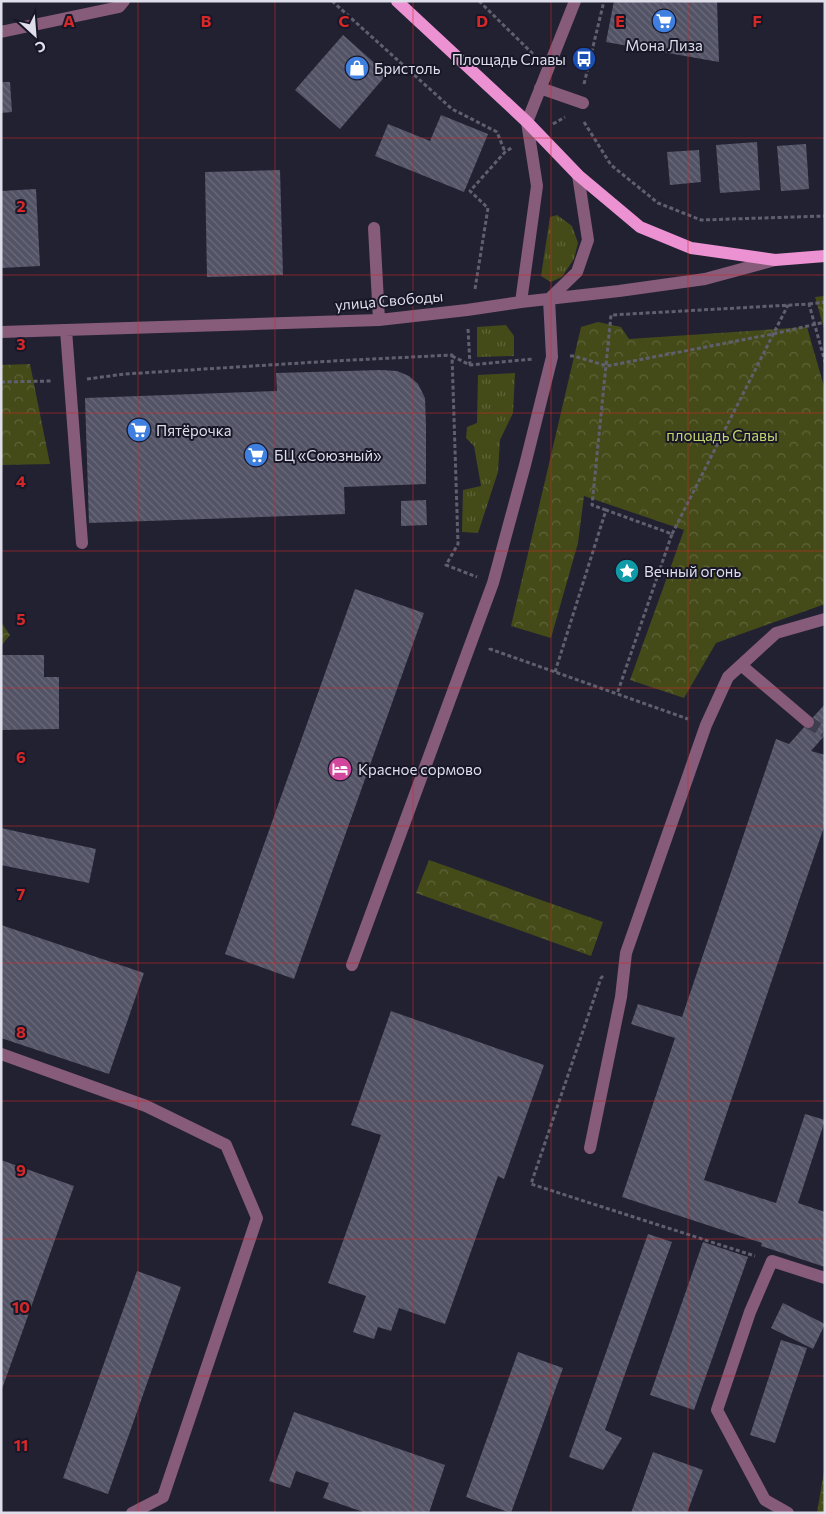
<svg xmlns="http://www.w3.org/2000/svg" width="826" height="1514" font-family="Commissioner,sans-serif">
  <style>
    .grass { fill: url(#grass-tufts) }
    .forest { fill: url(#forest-crowns) }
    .garden { fill: url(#garden-dots) }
    .building { fill: url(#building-back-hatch) }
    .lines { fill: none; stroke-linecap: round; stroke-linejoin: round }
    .minor-tunnel { stroke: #3e3e4e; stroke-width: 12; stroke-dasharray: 12 6; stroke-linecap: butt }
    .path { stroke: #5f5f6e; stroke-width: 3; stroke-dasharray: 4 2.5; stroke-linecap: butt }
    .minor { stroke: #875b7a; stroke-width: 12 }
    .major { stroke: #ec92d2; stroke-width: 12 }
    .grid { fill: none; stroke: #d62828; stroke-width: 1; stroke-opacity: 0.55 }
    .labels { text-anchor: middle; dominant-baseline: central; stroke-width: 4; stroke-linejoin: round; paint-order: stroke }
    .poi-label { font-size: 15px; fill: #dfdfeb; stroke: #181728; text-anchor: start }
    .street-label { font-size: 15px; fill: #dfdfeb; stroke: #181728 }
    .park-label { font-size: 15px; fill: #c4d36c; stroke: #181728 }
    .grid-label { font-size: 16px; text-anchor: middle; font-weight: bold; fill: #d62828; stroke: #181728; stroke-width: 4; stroke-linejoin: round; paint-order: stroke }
  </style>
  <defs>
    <pattern id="grass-tufts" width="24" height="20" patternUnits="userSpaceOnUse" patternTransform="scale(1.25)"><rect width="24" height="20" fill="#444b18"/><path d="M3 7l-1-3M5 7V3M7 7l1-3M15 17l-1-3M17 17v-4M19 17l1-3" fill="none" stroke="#5f643a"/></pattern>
    <pattern id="forest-crowns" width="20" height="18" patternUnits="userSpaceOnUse" patternTransform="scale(1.25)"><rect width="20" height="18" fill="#444b18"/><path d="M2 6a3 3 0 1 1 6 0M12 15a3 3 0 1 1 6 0" fill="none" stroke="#5f643a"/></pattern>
    <pattern id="garden-dots" width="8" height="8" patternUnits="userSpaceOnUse" patternTransform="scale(1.25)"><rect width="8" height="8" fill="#444b18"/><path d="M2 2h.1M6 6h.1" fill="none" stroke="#5f643a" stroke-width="1.8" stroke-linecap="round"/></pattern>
    <pattern id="building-back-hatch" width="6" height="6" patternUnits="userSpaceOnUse" patternTransform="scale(1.25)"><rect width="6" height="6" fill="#535366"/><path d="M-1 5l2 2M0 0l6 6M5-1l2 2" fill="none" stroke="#6b6b7c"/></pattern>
  </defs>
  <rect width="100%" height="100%" fill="#222132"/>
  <path class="grass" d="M557 215 572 226 578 243 574 259 562 277 551 282 541 276 550 217Z
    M506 325 514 336V356L477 357V327Z
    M515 373 513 413 500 440 498 472 478 533 462 532 463 490 481 486 474 446 466 438 467 427 477 423 478 375Z"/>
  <path class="forest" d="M825 296V332L815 297Z
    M598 322 621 327 629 339 807 327 825 390V604L716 643 684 698 630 680 684 530 584 496 578 543 551 638 511 626 581 327Z
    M30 364 50 464 1 465V365Z
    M1 622 10 635 1 646Z
    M429 860 603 922 591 956 416 893Z"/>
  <path class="garden" d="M825 1465V1513H817Z"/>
  <path class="building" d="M614 1H717L719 62 606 42Z
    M343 35 387 74 340 129 295 90Z
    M1 82H10L12 112 1 113Z
    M441 115 488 134 464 192 375 156 388 124 430 141Z
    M757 142 760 190 720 193 716 145Z
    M806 144 809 189 781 191 777 146Z
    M699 150 701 182 670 185 667 152Z
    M280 170 283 275 207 277 205 172Z
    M36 189 40 266 1 268V191Z
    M381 370 397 371 409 376 418 384 425 398 426 426V484L344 487 345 514 89 523 85 398 277 391 276 373Z
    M426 500 427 525 401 526V501Z
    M355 589 424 613 294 979 225 954Z
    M1 655H44V677H59V729L1 730Z
    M825 704V735L811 751 825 755V824L704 1180 776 1203 805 1114 825 1120 798 1203 825 1212V1267L761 1246 762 1243 622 1197 675 1038 631 1024 638 1004 682 1017 776 739 789 744Z
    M1 828 96 849 89 883 1 865Z
    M1 925 144 973 109 1074 1 1038Z
    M391 1011 544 1065 504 1179 498 1176 445 1324 399 1308 391 1331 378 1327 374 1339 353 1332 366 1296 328 1283 381 1135 351 1125Z
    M1 1160 74 1186 2 1389H1Z
    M648 1234 672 1242 605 1430 622 1438 603 1470 569 1457Z
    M703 1242 748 1257 694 1410 650 1395Z
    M137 1271 181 1287 108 1494 63 1478Z
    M783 1303 825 1324 813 1349 771 1328Z
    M781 1340 807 1348 775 1443 750 1435Z
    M518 1352 563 1368 511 1513 466 1497Z
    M294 1412 445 1465 429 1513H366L323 1498 329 1483 296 1471 290 1488 269 1481Z
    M653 1452 703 1470 687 1513H631Z"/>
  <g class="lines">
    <path class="minor-tunnel" d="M808 722 825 732"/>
    <path class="path" d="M332 1 452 109 497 132 505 152
      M479 1 534 55
      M584 84 604 1
      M584 122 611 165 658 203 701 220 825 216
      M553 124 565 117
      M475 289 488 208 470 191 505 152 513 147
      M809 304 825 302
      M468 329 470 365
      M452 356 470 365 533 359
      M570 356H574L607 366 773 334 825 322
      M87 379 125 374 333 361 452 355 458 544 446 565 477 577
      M1 382 51 381
      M606 510 592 505 611 315 809 304 825 362
      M672 534 788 305
      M490 648V649L688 719
      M555 672 606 510 672 534 617 694
      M603 976 601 978 531 1184 755 1256"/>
    <path class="minor" d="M1 32 119 7 124 1
      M540 88 583 103
      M374 228 379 320
      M521 302 537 186 527 122 575 1
      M66 330 82 543
      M1 332 379 320 467 310 521 302 619 291 705 279 775 260
      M741 665 808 722
      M352 965 493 583 525 465 552 357 549 299 577 272 588 240 578 175
      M1 1054 146 1106 226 1145 257 1218 163 1497 132 1513
      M590 1148 621 997 626 953 706 725 728 677 776 633 825 619
      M788 1513 765 1500 717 1410 750 1312 772 1261 825 1278"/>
    <path class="major" d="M397 1 527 122 578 175 640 227 691 248 775 260 825 256"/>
  </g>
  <path class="grid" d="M138 1V1513M275 1V1513M413 1V1513M551 1V1513M688 1V1513M1 138H825M1 275H825M1 413H825M1 551H825M1 688H825M1 826H825M1 963H825M1 1101H825M1 1239H825M1 1376H825"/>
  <defs>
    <g id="supermarket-disc" transform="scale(1.25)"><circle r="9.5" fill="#3f7fe0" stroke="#181728"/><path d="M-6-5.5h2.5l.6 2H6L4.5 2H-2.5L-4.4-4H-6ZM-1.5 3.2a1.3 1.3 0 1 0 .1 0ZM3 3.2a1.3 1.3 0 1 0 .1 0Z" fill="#fff"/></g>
    <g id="bus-disc" transform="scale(1.25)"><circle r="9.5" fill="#1a4fb4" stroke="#181728"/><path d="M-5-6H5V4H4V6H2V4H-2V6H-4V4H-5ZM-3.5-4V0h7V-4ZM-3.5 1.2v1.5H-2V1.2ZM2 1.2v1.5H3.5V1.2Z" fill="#fff"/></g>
    <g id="shop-disc" transform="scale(1.25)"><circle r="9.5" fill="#3f7fe0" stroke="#181728"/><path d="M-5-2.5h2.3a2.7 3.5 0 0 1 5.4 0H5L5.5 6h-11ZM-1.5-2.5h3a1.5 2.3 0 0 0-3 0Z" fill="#fff"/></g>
    <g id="sight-disc" transform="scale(1.25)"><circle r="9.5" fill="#0f9aa8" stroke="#181728"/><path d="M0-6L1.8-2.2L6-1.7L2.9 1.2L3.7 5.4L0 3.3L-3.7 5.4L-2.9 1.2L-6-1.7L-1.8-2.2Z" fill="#fff"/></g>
    <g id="hotel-disc" transform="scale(1.25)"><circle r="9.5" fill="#d1479c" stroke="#181728"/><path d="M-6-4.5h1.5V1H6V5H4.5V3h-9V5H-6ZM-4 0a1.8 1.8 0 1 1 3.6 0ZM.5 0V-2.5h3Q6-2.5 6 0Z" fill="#fff"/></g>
  </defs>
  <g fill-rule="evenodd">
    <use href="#supermarket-disc" x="664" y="21"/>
    <use href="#bus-disc" x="584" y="59"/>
    <use href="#shop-disc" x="357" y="68"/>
    <use href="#supermarket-disc" x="139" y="430"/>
    <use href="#supermarket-disc" x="256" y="455"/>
    <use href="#sight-disc" x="627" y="571"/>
    <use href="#hotel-disc" x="340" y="769"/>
  </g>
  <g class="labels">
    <g class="poi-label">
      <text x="664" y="45" text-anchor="middle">Мона Лиза</text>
      <text x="566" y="59" text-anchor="end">Площадь Славы</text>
      <text x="374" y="68">Бристоль</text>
      <text x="156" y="430">Пятёрочка</text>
      <text x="274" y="455">БЦ «Союзный»</text>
      <text x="644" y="571">Вечный огонь</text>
      <text x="358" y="769">Красное сормово</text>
    </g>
    <g class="street-label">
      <text transform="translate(389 300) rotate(-5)">улица Свободы</text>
    </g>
    <g class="park-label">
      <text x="722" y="435">площадь Славы</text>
    </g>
  </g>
  <g class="grid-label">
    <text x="69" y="27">A</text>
    <text x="206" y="27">B</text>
    <text x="344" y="27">C</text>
    <text x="482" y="27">D</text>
    <text x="620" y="27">E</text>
    <text x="757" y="27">F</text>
    <text x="21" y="212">2</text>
    <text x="21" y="350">3</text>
    <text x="21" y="487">4</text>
    <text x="21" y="625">5</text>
    <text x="21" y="763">6</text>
    <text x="21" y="900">7</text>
    <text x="21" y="1038">8</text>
    <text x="21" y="1176">9</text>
    <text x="21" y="1313">10</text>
    <text x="21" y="1451">11</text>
  </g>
  <rect width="826" height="1514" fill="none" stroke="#dfdfeb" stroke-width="5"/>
  <g transform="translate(35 35) rotate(154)" stroke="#181728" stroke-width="4" paint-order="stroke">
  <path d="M0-4L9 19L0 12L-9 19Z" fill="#dfdfeb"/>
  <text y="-8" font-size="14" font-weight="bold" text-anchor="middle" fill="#dfdfeb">С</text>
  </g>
</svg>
